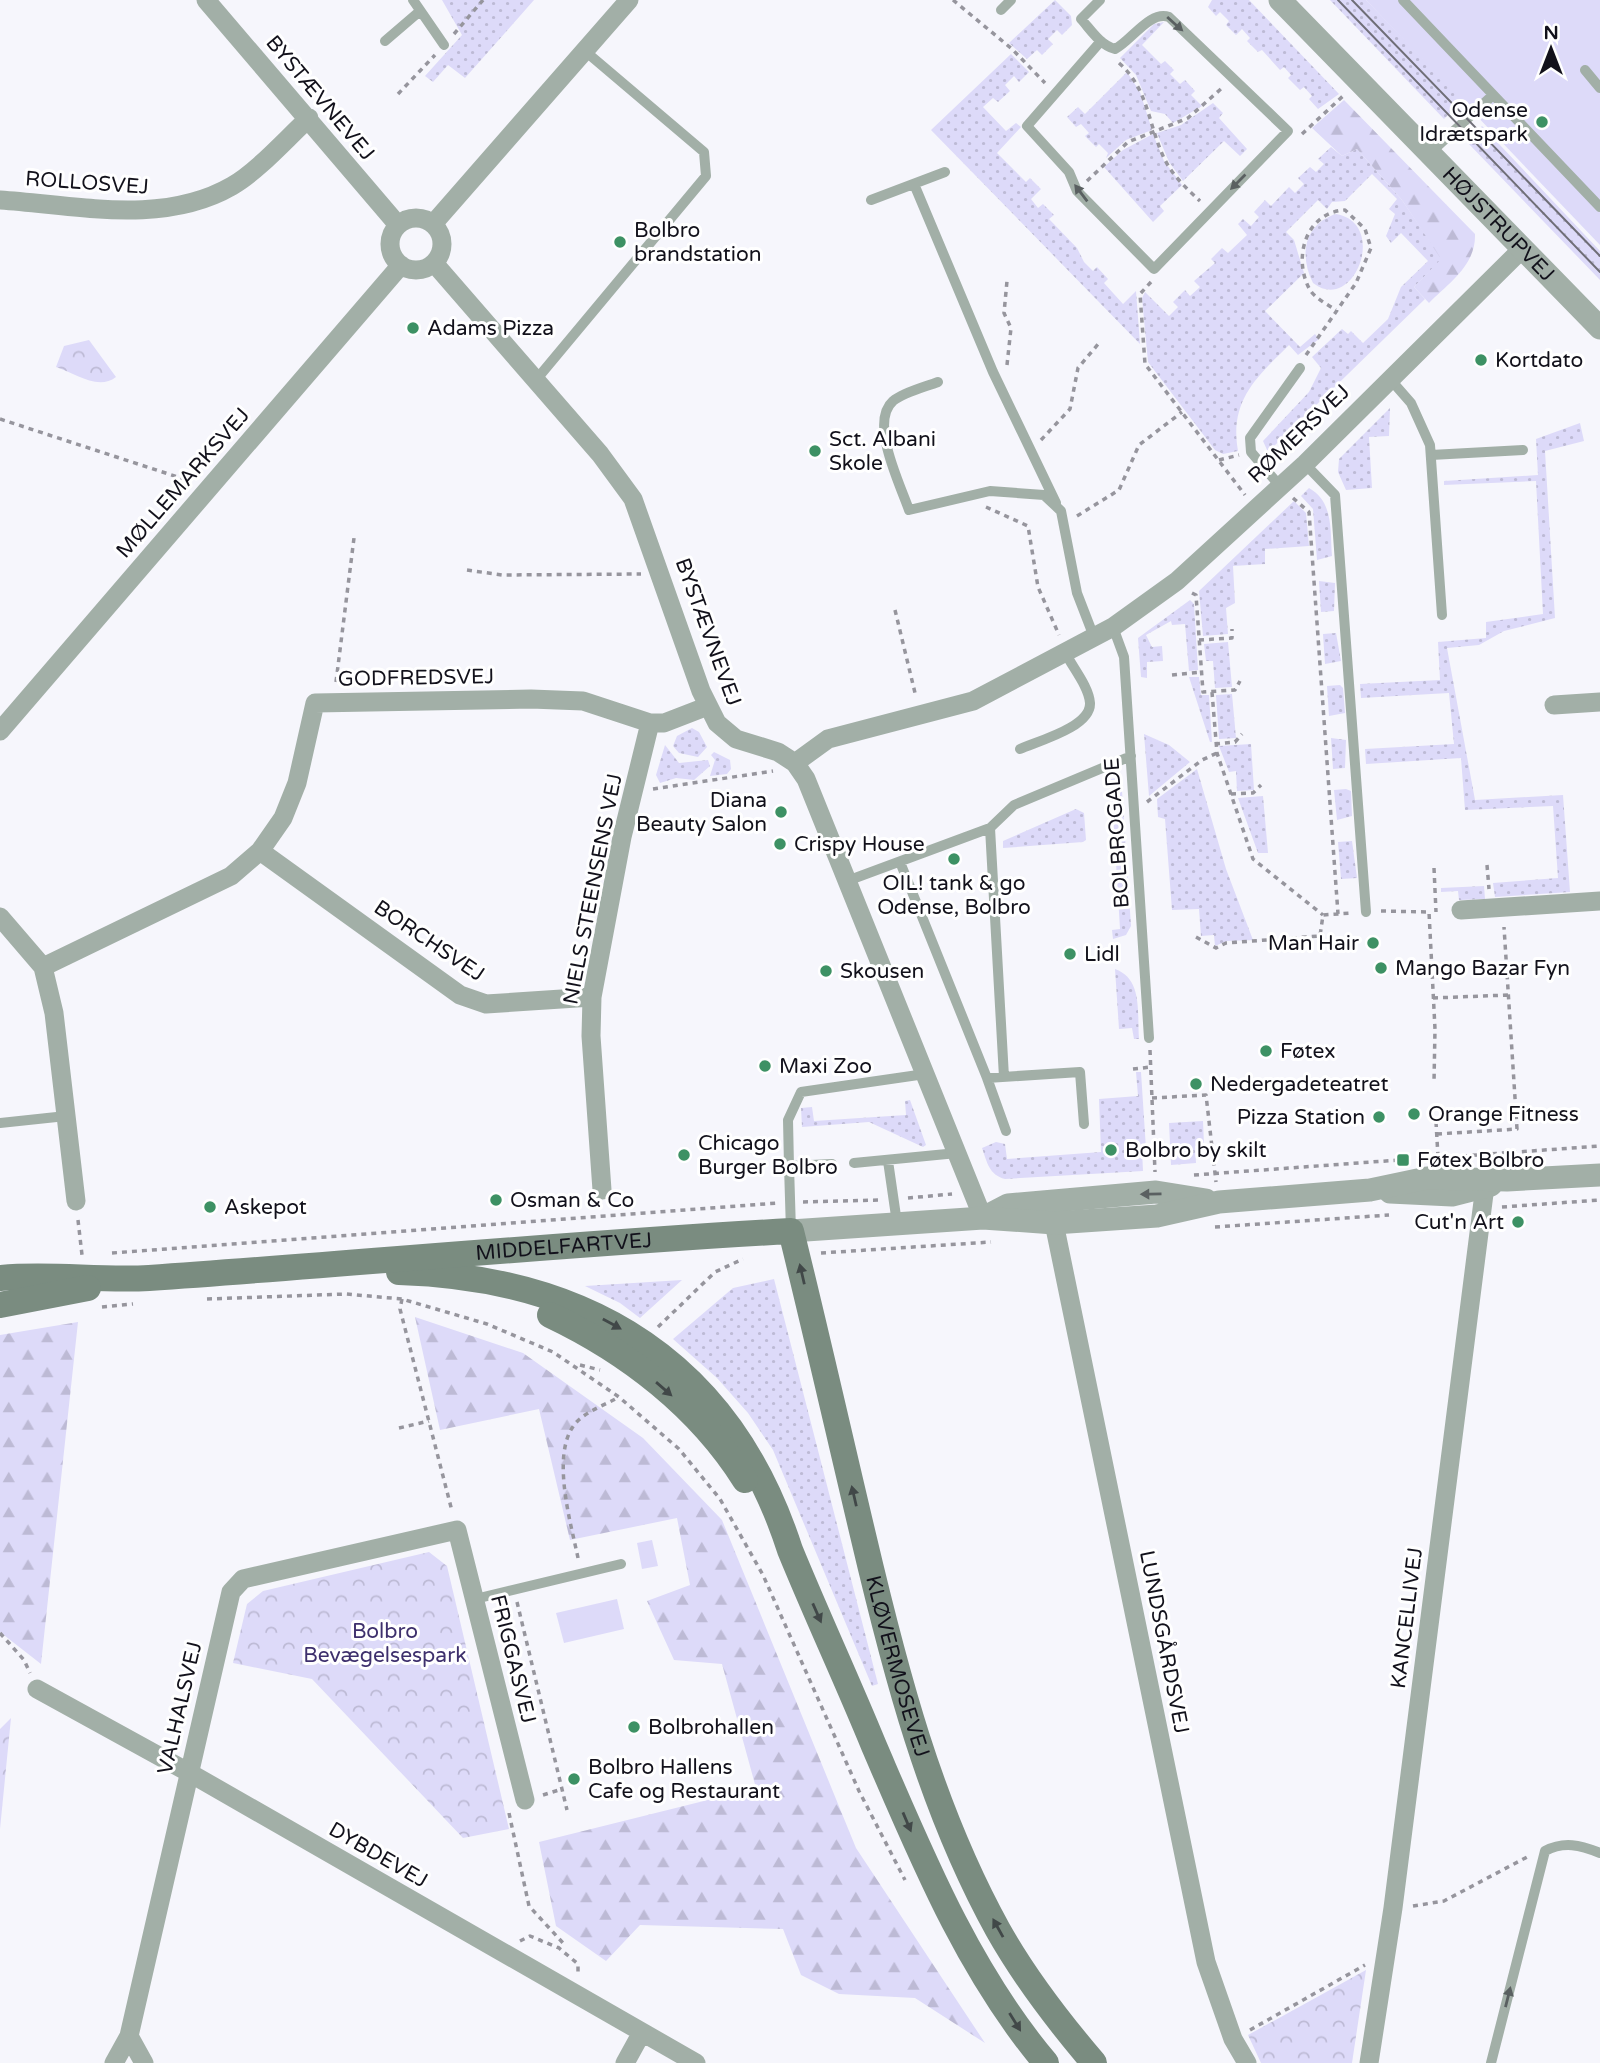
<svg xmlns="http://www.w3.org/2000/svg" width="1600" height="2063" font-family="'Varela Round',sans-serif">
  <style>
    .grass { fill: url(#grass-dots) }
    .forest { fill: url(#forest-firs) }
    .park { fill: url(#park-crowns) }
    .garden { fill: #dddaf9 }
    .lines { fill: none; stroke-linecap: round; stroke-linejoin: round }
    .path { stroke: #96959d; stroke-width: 3.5; stroke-dasharray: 5 5; stroke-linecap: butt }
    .service { stroke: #a2afa7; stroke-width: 10 }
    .minor { stroke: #a2afa7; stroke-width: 19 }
    .tertiary { stroke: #a2afa7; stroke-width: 23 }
    .secondary { stroke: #7a8c80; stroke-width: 26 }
    .tram { stroke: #6f6e77; stroke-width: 2 }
    .oneway { fill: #5a6061 }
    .oneway2 { fill: #414848 }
    .poi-dot { fill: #3d9164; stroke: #fff; stroke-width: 2.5 }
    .labels { text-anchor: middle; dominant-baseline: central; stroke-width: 6; stroke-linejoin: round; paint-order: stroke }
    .street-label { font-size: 21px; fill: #12111b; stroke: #fff }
    .poi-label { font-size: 21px; fill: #12111b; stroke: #fff; text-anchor: start }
    .park-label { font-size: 21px; fill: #3e306d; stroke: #fff }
  </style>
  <defs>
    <pattern id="grass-dots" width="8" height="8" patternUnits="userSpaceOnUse" patternTransform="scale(1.75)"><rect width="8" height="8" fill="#dddaf9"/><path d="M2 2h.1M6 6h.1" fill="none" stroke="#bdbad5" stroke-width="1.8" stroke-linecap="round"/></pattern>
    <pattern id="forest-firs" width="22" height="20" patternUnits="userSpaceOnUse" patternTransform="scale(1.75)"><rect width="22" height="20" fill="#dddaf9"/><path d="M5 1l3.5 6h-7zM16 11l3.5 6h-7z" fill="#bdbad5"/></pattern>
    <pattern id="park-crowns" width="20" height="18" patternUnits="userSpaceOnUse" patternTransform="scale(1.75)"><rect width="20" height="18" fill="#dddaf9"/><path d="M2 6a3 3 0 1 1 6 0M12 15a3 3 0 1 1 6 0" fill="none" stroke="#bdbad5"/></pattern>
  </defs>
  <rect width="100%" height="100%" fill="#f6f6fc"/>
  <path class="grass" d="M442 0H534L465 78 448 65 433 82 425 76 462 35Z
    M1055 0 1071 16 1072 25 1062 35 1057 30 1048 39 1053 44 1042 55 1037 50 1027 59 1009 43Z
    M1212 0H1249L1339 94 1318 109 1309 99 1312 96 1304 87 1300 90 1288 78 1291 75 1284 67 1280 70 1262 50 1258 52 1247 41 1250 38 1242 29 1236 35 1226 25 1229 21 1220 12 1216 16 1208 7Z
    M1330 0H1366L1463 100 1444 119Z
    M1164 22 1142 45 1161 64 1165 61 1174 70 1170 74 1180 84 1185 80 1195 91 1191 95 1202 106 1173 123 1165 114 1151 111 1136 75 1120 58 1154 24Z
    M1011 54 1029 72 1019 82 1014 76 1005 85 1010 91 998 102 993 98 983 107 1006 131 1016 123 1021 127 997 153 1026 182 1030 178 1041 189 1031 199 1038 208 1043 204 1054 215 1049 219 1077 248 1084 262 1093 271 1097 267 1108 279 1104 283 1123 304 1136 291 1140 344 931 130Z
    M1127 72 1140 92 1152 130 1126 140 1106 158 1108 153 1099 144 1096 147 1085 136 1089 133 1081 124 1076 127 1067 117 1078 107 1085 114Z
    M1213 103 1223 113 1219 118 1247 149 1240 156 1224 141 1183 181 1169 162 1157 133 1181 125Z
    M1482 126 1600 251V280L1467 142Z
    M1153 134 1164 161 1182 185 1160 206 1164 211 1153 222 1104 167 1123 150Z
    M1331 147 1342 156 1357 149 1402 200 1442 259 1414 287 1425 299 1268 452 1263 441 1309 392 1321 368 1312 357 1342 329 1348 334 1351 331 1363 343 1388 319 1401 287 1428 261 1401 233 1391 243 1386 236 1395 214 1389 209 1397 199 1372 174 1345 201 1332 202 1327 209 1318 200 1286 232 1294 240 1304 273 1265 311 1300 347 1315 334 1319 339 1298 355 1289 345C1257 377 1229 400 1238 451L1223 454 1215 450 1148 362 1142 298 1145 292 1169 316 1178 307 1173 302 1185 290 1190 296 1200 287 1194 281 1215 263 1211 259 1222 248 1228 253 1247 235 1238 224 1243 219 1251 226 1259 217 1254 212 1265 200 1271 206 1289 187 1295 193 1304 184 1298 178 1310 167 1316 172 1324 164 1318 159Z
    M1336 214C1389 223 1354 315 1313 283 1299 256 1304 224 1336 214Z
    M1390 408 1389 436 1369 437 1372 488 1346 490 1338 472 1339 459Z
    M1580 423 1584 441 1545 451 1555 618 1504 631 1479 645 1447 648 1475 800 1563 795 1570 892 1495 897 1493 883 1558 878 1553 806 1465 810 1461 758 1366 764 1365 749 1454 744 1449 693 1361 698 1360 684 1440 680 1438 642 1486 638V622L1543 614 1536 481 1444 485V481L1538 475 1536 439Z
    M1309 488C1334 502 1330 531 1332 556L1317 560 1313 509 1301 496Z
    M1294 501 1306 513 1309 546 1265 549V564L1233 566 1235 603 1226 608 1228 634 1203 636 1199 591Z
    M1319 581 1335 583 1334 611 1321 612Z
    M1190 600 1194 604 1198 670 1189 671 1185 624 1172 625 1171 621 1146 635 1152 647 1162 646 1163 661 1147 662V678L1141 677 1138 638Z
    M1336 633 1341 661 1325 664 1323 634Z
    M1228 642 1232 687 1215 688 1213 661H1206L1204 644Z
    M1189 677H1199L1201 695H1209L1212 742H1210Z
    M1340 685 1343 688 1345 713 1329 716 1327 686Z
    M1232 694 1236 738 1219 739 1216 695Z
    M692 728 699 732 707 747 698 757 679 753 673 746 677 736Z
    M1144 734 1169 745 1190 762 1149 796Z
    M1331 738 1346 740 1345 768 1333 769Z
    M1251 744 1254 790 1237 791 1236 771 1229 772 1219 746Z
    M665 745 679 763 708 760 710 766 694 780 676 778 660 783 656 775Z
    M714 752 730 760 731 769 727 774 710 776 715 760 711 755Z
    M1197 769 1226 869 1253 940 1227 941 1215 946 1214 935 1201 936 1199 909 1172 910 1165 819 1158 817 1157 799Z
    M1117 778 1122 791 1131 926 1126 935 1113 939 1112 930 1120 929 1111 779Z
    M1346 789 1351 791 1352 816 1337 820 1334 790Z
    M1263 796 1268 853H1258L1238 798Z
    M1076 809 1084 813 1086 840 1083 842 1003 848V841Z
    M1352 841 1357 878 1341 879 1338 842Z
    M1484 886 1485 899 1459 900 1458 891 1441 892V888Z
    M1115 969C1143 979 1137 1012 1139 1039H1134L1132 1028 1119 1029Z
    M1136 1072H1141L1146 1149 1142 1150 1143 1171 1005 1179C989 1175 987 1162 982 1148L996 1142 1005 1144 1007 1159 1101 1152 1099 1099 1138 1096Z
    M910 1100 926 1145 923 1147 869 1122 802 1127 801 1108 812 1107 814 1121 906 1115 905 1101Z
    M1203 1121 1204 1145 1195 1146 1196 1163 1171 1165 1169 1123Z
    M774 1279 878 1684 872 1686 773 1450 748 1413 717 1378 673 1339 733 1288Z
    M682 1280 640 1318 620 1303 585 1286Z"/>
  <path class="forest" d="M1344 100 1475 234C1476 265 1450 282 1429 303L1414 287 1441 259 1402 200 1357 149 1342 156 1312 128Z
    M415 1317 523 1353 643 1438 722 1520 856 1848 985 2043 915 1998 839 1994 801 1975 783 1929 640 1925 606 1961 556 1926 539 1842 756 1788 722 1664 674 1660 647 1601 690 1585 677 1518 570 1540 539 1409 440 1430Z
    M78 1322 41 1664 0 1632V1335Z"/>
  <path class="park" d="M89 340 116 377C98 391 75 373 56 367L64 346Z
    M429 1552 447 1566 509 1829 463 1838 312 1679 233 1663 247 1604 263 1591Z
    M11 1718 0 1829V1729Z
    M1366 1970 1352 2063H1261L1248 2035Z"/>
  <path class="garden" d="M1366 0H1600V245Z
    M652 1540 658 1566 642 1569 637 1543Z
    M617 1599 624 1629 564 1643 556 1613Z"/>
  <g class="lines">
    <path class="path" d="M953 0 1012 49 1045 83
      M454 34 483 0
      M1119 63C1149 89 1148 126 1165 160 1173 176 1187 189 1200 201
      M398 94 435 55
      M1302 134 1343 96
      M1087 181 1128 142 1188 118 1222 88
      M1151 282 1140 294 1145 364 1245 495
      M1306 355 1356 283 1371 248 1365 229 1345 210C1306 212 1292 258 1310 290 1315 298 1328 305 1336 310
      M1007 365 1011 328 1004 313 1007 281
      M0 419 190 481
      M1041 440 1070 409 1078 368 1099 343
      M1219 460 1239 455
      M1293 498 1309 512 1338 914
      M986 507 1028 526 1038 587 1059 635
      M1077 516 1119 490 1139 445 1182 412
      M467 570 502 575 641 574
      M1192 593 1196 595 1203 692 1235 690 1240 681
      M895 610 916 697
      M1199 640 1232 638V629
      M1172 675 1201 672
      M336 682 354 538
      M1212 692 1217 753 1253 859 1323 915
      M1215 744 1235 742 1242 734
      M653 789 773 771
      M1231 794 1253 793 1261 785
      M1147 802 1202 760 1217 753
      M1487 865 1489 889
      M1434 868 1436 912
      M1381 911 1429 912 1435 1029 1434 1082
      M1196 937 1216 948 1226 943 1320 936 1323 915 1352 913
      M1433 998 1508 995
      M1150 1050 1155 1172
      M1133 1069 1151 1067
      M1152 1098 1206 1095 1216 1182
      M1436 1122 1438 1157
      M1437 1134 1517 1129 1504 927
      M1462 1156 1600 1146
      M1194 1175 1399 1160
      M908 1198 952 1194
      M803 1202 879 1200
      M1502 1207 1600 1200
      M78 1220 82 1255
      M1215 1227 1389 1215
      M112 1253 778 1203
      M821 1253 991 1242
      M207 1299 346 1294 402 1299 487 1324 553 1352 619 1397 679 1449 720 1499 763 1575 859 1791 905 1880
      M402 1299 400 1309 452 1511
      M102 1307 133 1304
      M658 1327 715 1272 743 1259
      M580 1365 600 1370
      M399 1428 429 1421
      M578 1558C571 1523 547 1444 581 1418 592 1409 607 1404 619 1397
      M517 1602 567 1810
      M0 1633 24 1660 30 1673
      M543 1795 562 1789
      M509 1813 529 1906 563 1943 559 1948
      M1413 1906 1444 1901 1529 1856
      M520 1941 530 1936 559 1948 578 1964V1973
      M1250 2030 1365 1965"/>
    <path class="service" d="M413 0 444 45
      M1100 0 1081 19C1091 30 1100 45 1115 49 1131 41 1150 10 1169 17L1288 131 1154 269 1077 191 1069 172 1027 126 1101 41
      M1403 0 1600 207
      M1001 10 1011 0
      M385 41 420 11
      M1585 70 1600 88
      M1430 153 1493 95
      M914 184 993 372 1056 503
      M871 200 945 172
      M1390 379 1411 403 1430 445 1442 615
      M536 380 706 176 704 152 585 51
      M938 382C925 387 904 392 893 401 869 422 900 484 909 510L990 491 1044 495 1061 511 1077 593 1094 637
      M1431 455 1523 450
      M1305 464 1335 495 1366 912
      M1279 485 1251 452 1250 438 1300 368
      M1113 627 1124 657 1149 1038
      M1020 749C1038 741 1091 727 1090 703 1089 687 1073 668 1066 654
      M990 828 1004 1077
      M900 862 987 1078 1080 1072 1084 1124
      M847 881 990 828 1014 805 1131 756
      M987 1078 1006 1131
      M0 1123 66 1116
      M888 1161 897 1223
      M854 1163 957 1153
      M789 1166 788 1120 801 1092 925 1074
      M791 1231 789 1166 832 1164
      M475 1599 621 1564
      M1491 2063 1545 1851C1564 1841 1580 1845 1600 1853"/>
    <path class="minor" d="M206 0 398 225
      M0 200C76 205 163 226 232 186 258 171 286 139 309 118
      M390 244a26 26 0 1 1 52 0a26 26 0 1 1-52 0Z
      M433 224 629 0
      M434 263 600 454 633 499 701 691 717 723 736 739 778 752 795 763 806 779 983 1218
      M1554 705 1600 702
      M0 731 401 265
      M795 763 828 739 973 701 1113 627 1177 581 1305 464 1523 248
      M260 851 460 995 486 1004 592 997
      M1461 910 1600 901
      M0 917 43 967 54 1013 76 1201
      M43 967 231 876 260 851 283 818 297 783 315 703 531 699 583 701 650 723H664L708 706
      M602 1190 591 1036 592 997 622 837 650 723
      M1054 1223 1206 1962 1233 2039 1247 2063
      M37 1689 188 1772 696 2063
      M129 2036 144 2063
      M114 2063 129 2036 231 1592 243 1579 457 1530 525 1800
      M625 2063 641 2034
      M1369 2063 1393 1908 1486 1178"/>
    <g class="tertiary">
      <path id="s1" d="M1280 0 1600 328"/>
      <path d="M1390 1192 1452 1195 1491 1185"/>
      <path d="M985 1217 1008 1205 1156 1192 1206 1200"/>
      <path d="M791 1231 983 1218 1054 1223 1157 1216 1219 1202 1370 1190 1427 1178 1507 1180 1600 1175"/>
    </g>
    <g class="secondary">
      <path d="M399 1272C591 1278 730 1364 790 1550 817 1616 847 1680 874 1746 921 1855 968 1971 1046 2063"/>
      <path id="s2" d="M0 1278C50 1273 99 1281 149 1278 363 1263 576 1243 791 1231 816 1332 839 1434 863 1535 895 1671 930 1807 998 1930 1025 1978 1059 2022 1094 2063"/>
      <path d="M0 1305 88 1288"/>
      <path d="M550 1315C628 1352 699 1407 745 1480"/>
    </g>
    <path class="tram" d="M1338 0 1600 272
      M1352 0 1600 256"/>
  </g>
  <defs><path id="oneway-solid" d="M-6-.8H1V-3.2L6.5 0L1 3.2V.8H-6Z" transform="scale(1.75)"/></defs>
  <g class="oneway">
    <use href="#oneway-solid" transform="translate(1175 24) rotate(42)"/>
    <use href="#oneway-solid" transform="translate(1238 182) rotate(135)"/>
    <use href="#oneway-solid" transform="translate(1081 193) rotate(-127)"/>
    <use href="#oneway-solid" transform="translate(1151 1194) rotate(179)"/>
    <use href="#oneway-solid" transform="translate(1508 1997) rotate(-76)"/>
  </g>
  <g class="oneway2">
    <use href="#oneway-solid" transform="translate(802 1274) rotate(-103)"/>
    <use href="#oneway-solid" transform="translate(612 1324) rotate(29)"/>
    <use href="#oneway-solid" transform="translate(664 1389) rotate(41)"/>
    <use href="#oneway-solid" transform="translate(854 1496) rotate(-103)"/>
    <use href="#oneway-solid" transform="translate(817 1613) rotate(66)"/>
    <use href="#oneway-solid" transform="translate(907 1822) rotate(67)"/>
    <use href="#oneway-solid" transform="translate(998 1928) rotate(-119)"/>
    <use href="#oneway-solid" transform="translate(1015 2022) rotate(58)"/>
  </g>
  <g class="poi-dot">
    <circle cx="1542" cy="122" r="7"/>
    <circle cx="620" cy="242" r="7"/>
    <circle cx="413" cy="328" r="7"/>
    <circle cx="1481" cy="360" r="7"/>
    <circle cx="815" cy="451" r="7"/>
    <circle cx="781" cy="812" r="7"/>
    <circle cx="780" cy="844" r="7"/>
    <circle cx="954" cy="859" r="7"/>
    <circle cx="1373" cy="943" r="7"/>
    <circle cx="1070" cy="954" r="7"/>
    <circle cx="1381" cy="968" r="7"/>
    <circle cx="826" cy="971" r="7"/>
    <circle cx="1266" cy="1051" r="7"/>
    <circle cx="765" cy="1066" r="7"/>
    <circle cx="1196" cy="1084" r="7"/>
    <circle cx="1414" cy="1114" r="7"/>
    <circle cx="1379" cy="1117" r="7"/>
    <circle cx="1111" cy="1150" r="7"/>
    <circle cx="684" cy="1155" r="7"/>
    <rect x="1396" y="1153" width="14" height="14" rx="3.5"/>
    <circle cx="496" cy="1200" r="7"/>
    <circle cx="210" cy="1207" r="7"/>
    <circle cx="1518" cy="1222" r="7"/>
    <circle cx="634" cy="1727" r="7"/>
    <circle cx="574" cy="1779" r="7"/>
  </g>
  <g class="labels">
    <g class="street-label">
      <text transform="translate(320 98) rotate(50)">BYSTÆVNEVEJ</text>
      <text transform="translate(87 183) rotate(4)">ROLLOSVEJ</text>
      <text stroke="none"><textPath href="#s1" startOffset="313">HØJSTRUPVEJ</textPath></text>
      <text transform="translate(1299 434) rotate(-44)">RØMERSVEJ</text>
      <text transform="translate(183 483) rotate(-49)">MØLLEMARKSVEJ</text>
      <text transform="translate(708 632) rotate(70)">BYSTÆVNEVEJ</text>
      <text transform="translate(416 678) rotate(-1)">GODFREDSVEJ</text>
      <text transform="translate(1117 833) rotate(-94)">BOLBROGADE</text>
      <text transform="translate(593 889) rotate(-79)">NIELS STEENSENS VEJ</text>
      <text transform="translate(429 941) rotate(34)">BORCHSVEJ</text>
      <text stroke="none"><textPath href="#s2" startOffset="565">MIDDELFARTVEJ</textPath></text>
      <text transform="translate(1407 1618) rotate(-83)">KANCELLIVEJ</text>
      <text transform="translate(1164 1642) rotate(79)">LUNDSGÅRDSVEJ</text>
      <text transform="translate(513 1659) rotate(76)">FRIGGASVEJ</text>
      <text stroke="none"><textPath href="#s2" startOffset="1241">KLØVERMOSEVEJ</textPath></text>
      <text transform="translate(180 1708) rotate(-77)">VALHALSVEJ</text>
      <text transform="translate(378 1855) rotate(30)">DYBDEVEJ</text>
    </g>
    <g class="poi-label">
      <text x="1528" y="110" text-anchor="end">Odense<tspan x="1528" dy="24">Idrætspark</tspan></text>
      <text x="634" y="230">Bolbro<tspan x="634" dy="24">brandstation</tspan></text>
      <text x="427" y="328">Adams Pizza</text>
      <text x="1495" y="360">Kortdato</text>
      <text x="829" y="439">Sct. Albani<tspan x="829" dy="24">Skole</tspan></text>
      <text x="767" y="800" text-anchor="end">Diana<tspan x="767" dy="24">Beauty Salon</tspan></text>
      <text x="794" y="844">Crispy House</text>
      <text x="954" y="883" text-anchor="middle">OIL! tank &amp; go<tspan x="954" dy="24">Odense, Bolbro</tspan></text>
      <text x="1359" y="943" text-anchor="end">Man Hair</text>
      <text x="1084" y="954">Lidl</text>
      <text x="1395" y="968">Mango Bazar Fyn</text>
      <text x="840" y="971">Skousen</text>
      <text x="1280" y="1051">Føtex</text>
      <text x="779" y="1066">Maxi Zoo</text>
      <text x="1210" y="1084">Nedergadeteatret</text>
      <text x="1428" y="1114">Orange Fitness</text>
      <text x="1365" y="1117" text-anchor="end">Pizza Station</text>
      <text x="698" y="1143">Chicago<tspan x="698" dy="24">Burger Bolbro</tspan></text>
      <text x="1125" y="1150">Bolbro by skilt</text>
      <text x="1417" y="1160">Føtex Bolbro</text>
      <text x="510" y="1200">Osman &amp; Co</text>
      <text x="224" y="1207">Askepot</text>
      <text x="1504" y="1222" text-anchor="end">Cut'n Art</text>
      <text x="648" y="1727">Bolbrohallen</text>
      <text x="588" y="1767">Bolbro Hallens<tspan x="588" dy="24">Cafe og Restaurant</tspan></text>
    </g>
    <g class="park-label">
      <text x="385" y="1631">Bolbro<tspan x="385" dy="24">Bevægelsespark</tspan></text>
    </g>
  </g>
  <g transform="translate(1551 49)" stroke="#ffffff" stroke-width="5" paint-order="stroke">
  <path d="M0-5L12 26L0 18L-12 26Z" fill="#12111b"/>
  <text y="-10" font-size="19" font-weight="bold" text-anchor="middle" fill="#12111b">N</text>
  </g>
</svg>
